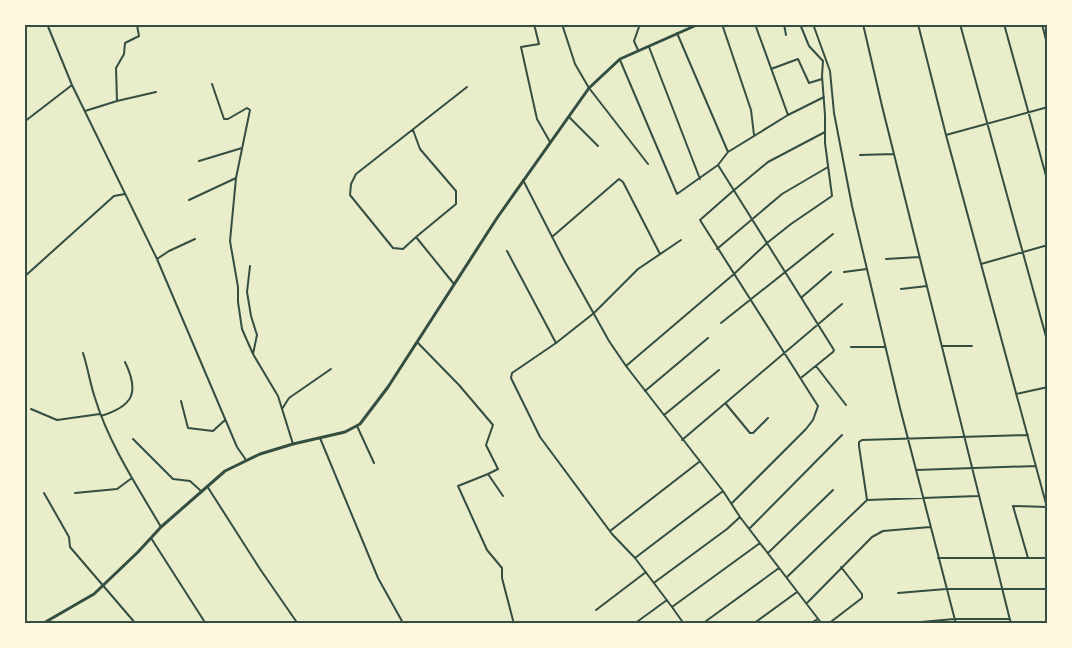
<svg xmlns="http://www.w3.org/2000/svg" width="1072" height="648" font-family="'Roboto Serif',serif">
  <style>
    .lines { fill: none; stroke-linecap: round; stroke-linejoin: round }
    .minor { stroke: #344e41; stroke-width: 2 }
    .primary { stroke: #344e41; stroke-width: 3 }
    .neatline { fill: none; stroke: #344e41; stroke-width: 2 }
  </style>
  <rect width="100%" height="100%" fill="#e9edc9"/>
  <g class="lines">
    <path class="minor" d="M47 24 72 85 157 259 237 447 246 460
      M534 24 539 44 521 47 537 119 550 142
      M562 24 575 64 589 88 648 164
      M722 24 751 110 754 135
      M755 24 788 115
      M784 24 786 35
      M813 24 830 71 834 113 852 206 900 408 956 624
      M863 24 882 106 1011 624
      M918 24 946 135 1048 511
      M960 24 1048 344
      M1004 24 1048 183
      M1042 24 1048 48
      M677 33 728 152
      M649 47 700 179
      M638 50 634 41 640 24
      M620 60 677 194 718 165 728 152 788 115 824 97
      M771 69 798 59 809 83 822 79
      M212 84 224 119H228L247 108 250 110 236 178 230 241 238 287V302L242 329 253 354 278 396 293 444
      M117 101 156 92
      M85 111 117 101 116 68 124 54 125 43 139 36 137 25
      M569 117 598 146
      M24 122 72 85
      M413 130 420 149 456 191V204L416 237
      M946 135 1048 107
      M860 155 894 154
      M199 161 242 148
      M718 165 834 350 833 352 802 377
      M523 180 565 262 609 341 626 366 723 491 740 517 822 624
      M189 200 236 178
      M552 237 619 179 623 182 660 254
      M681 240 638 269 594 313 556 343 512 373 511 378 540 437 612 534 635 558 672 607 760 543
      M717 249 782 194 828 167
      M507 251 556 343
      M157 259 169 251 195 239
      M886 259 919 257
      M981 264 1048 245
      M250 266 247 292 251 316 257 335 253 354
      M844 272 867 269
      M24 277 114 196 125 194
      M454 284 416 237 403 249 393 248 350 195 351 184 356 174 467 87
      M901 289 927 286
      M802 297 831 272
      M721 323 833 234
      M417 342 459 385 493 425 486 445 498 469 488 474 503 496
      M942 346H972
      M851 347H884
      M83 353C88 368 90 384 95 398 109 444 137 486 161 527
      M626 366 734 274 767 243 791 224 832 196 825 143V115L822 76 823 61 809 46 800 24
      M816 366 846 405
      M645 391 708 338
      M1016 394 1048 387
      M181 401 188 428 213 431 225 420
      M726 404 750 433H753L768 418
      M31 409 57 420 100 414
      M282 409 289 398 331 369
      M664 415 719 370
      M101 416C133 406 140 393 125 362
      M357 426 374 463
      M320 438 378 578 403 623
      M133 439 173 479 190 481 201 491
      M682 440 842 304
      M916 470 1036 466
      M488 474 458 486 487 550 502 568V578L514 624
      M207 486 260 569 298 624
      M44 493 69 537 70 547 136 624
      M75 493 117 489 132 478
      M867 500 859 446V442L862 440 1028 435
      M732 503 806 429 813 420 818 406 700 220 733 191 768 162 825 132
      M750 528 842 435
      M610 531 699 462
      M151 538 206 624
      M768 553 833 490
      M635 558 723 491
      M938 558H1048
      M1028 558 1013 506 1047 507
      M787 577 867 500 978 496
      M655 582 727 529 740 517
      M898 593 946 589H1048
      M807 603 872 537 883 531 930 527
      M672 607 684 624
      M596 610 646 572
      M634 624 667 600
      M702 624 779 568
      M753 624 797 592
      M809 624 818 619
      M828 624 862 598V594L841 567
      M899 624 954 619H1009"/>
    <path class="primary" d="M42 624 94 594 138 552 161 527 225 471 260 454 293 444 345 432 360 424 388 387 497 218 589 88 620 59 699 24"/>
  </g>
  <rect width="1072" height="648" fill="none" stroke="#fefae0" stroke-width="51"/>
  <rect x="26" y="26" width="1020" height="596" class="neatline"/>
</svg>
